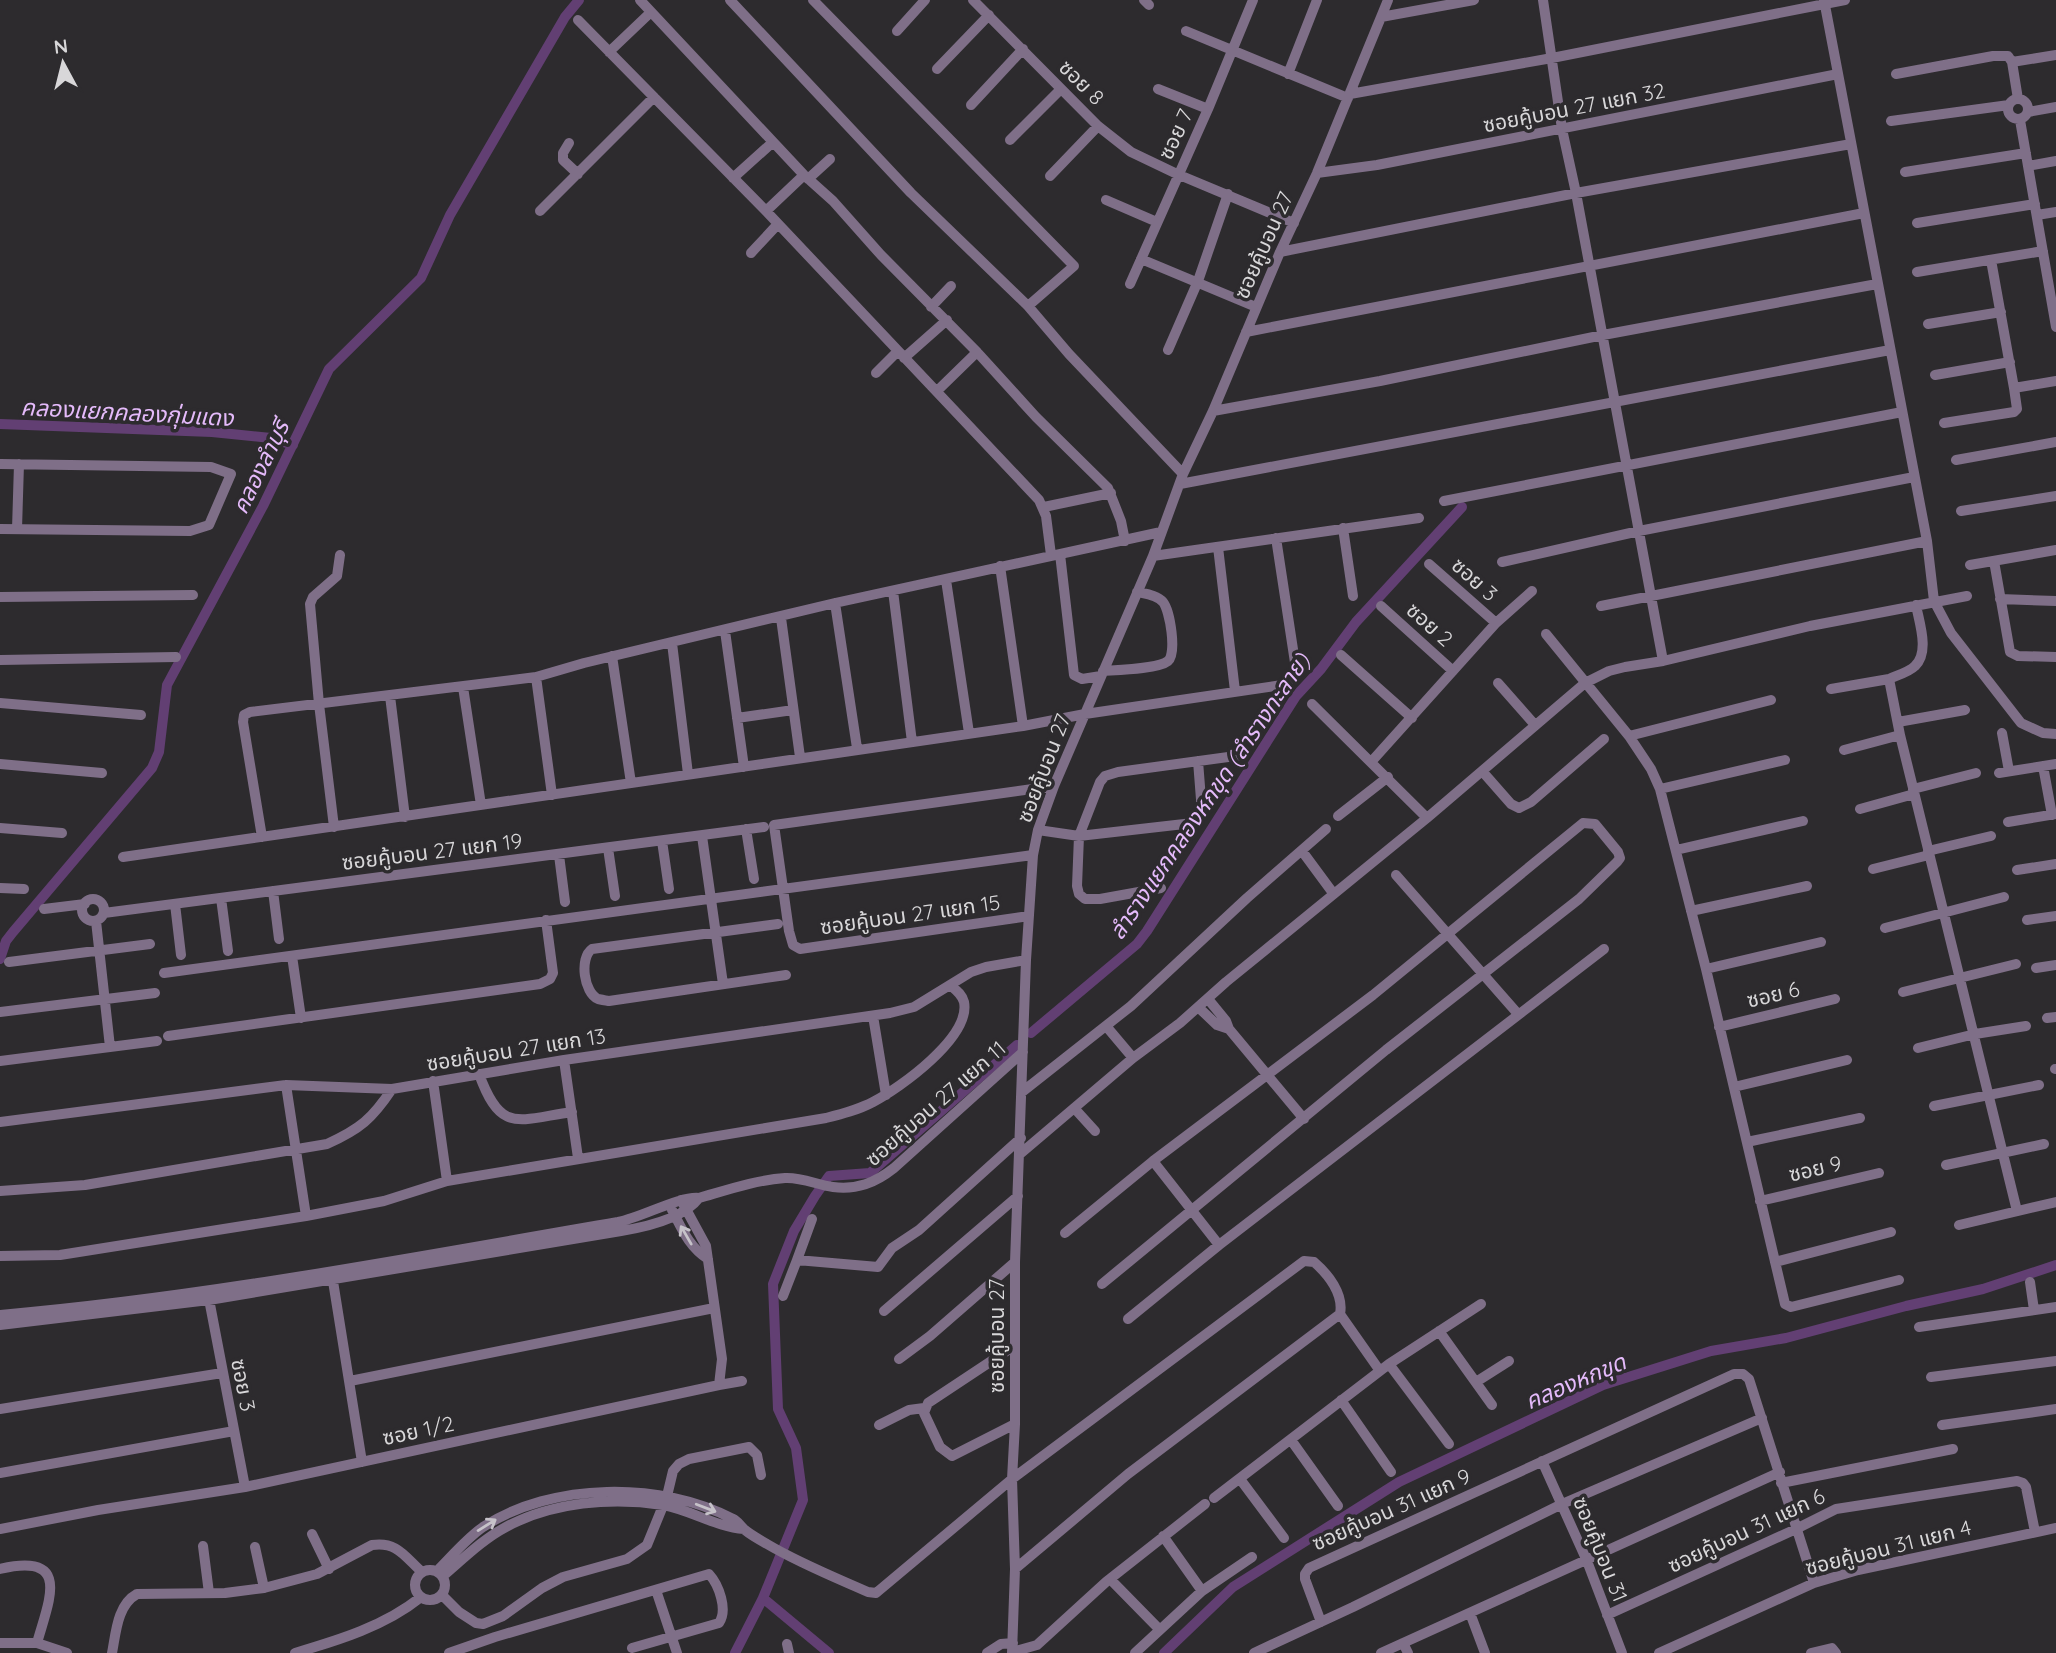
<svg xmlns="http://www.w3.org/2000/svg" width="2056" height="1653" font-family="Quicksand,'Noto Sans Thai',sans-serif">
  <style>
    .lines { fill: none; stroke-linecap: round; stroke-linejoin: round }
    .canal { stroke: #623f73; stroke-width: 10 }
    .minor { stroke: #7f6f88; stroke-width: 10 }
    .oneway { stroke: #c6c2c9 }
    .labels { text-anchor: middle; dominant-baseline: central; stroke-width: 7; stroke-linejoin: round; paint-order: stroke }
    .street-label { font-size: 21px; fill: #d8d7d9; stroke: #2d2b2e }
    .water-label { font-size: 23px; font-style: italic; fill: #e4bafa; stroke: #2d2b2e }
  </style>
  <rect width="100%" height="100%" fill="#2d2b2e"/>
  <g class="lines">
    <path class="canal" d="M0 424 212 432 271 438 293 445
      M0 959 6 941 13 932 152 768 159 752 167 685 263 506 329 369 421 278 450 215 565 17 579 0
      M1031 1033 1137 944 1147 931 1296 696 1321 669 1356 622 1462 507
      M763 1598 803 1500 796 1448 778 1409 773 1284 794 1231 815 1196 829 1176 870 1173 1017 1045
      M735 1653 763 1598 829 1653
      M1164 1653 1233 1587 1399 1482 1603 1385 1711 1351 1786 1338 1906 1306 1983 1289 2056 1265"/>
    <path class="minor" d="M640 0 804 175 833 201 881 255 977 352 1036 417 1108 488 1121 521 1125 541
      M730 0 911 193 1028 306 1069 354 1183 474
      M813 0 1074 266 1028 306
      M973 0 1098 126 1131 152 1177 174 1294 223
      M1144 0 1149 5
      M1543 0 1562 129 1576 193 1663 661
      M1824 0 1927 541 1934 601 1951 633 2021 723 2043 733 2056 734
      M1381 17 1474 0
      M578 20 766 211 1039 500 1046 516 1051 555
      M897 31 925 0
      M1186 31 1348 98
      M609 52 651 12
      M2012 62 2056 55
      M937 69 989 15
      M1288 74 1317 0
      M1896 74 1993 56H2008L2012 62 2018 99
      M1158 89 1208 109
      M1350 94 1552 58 1845 0
      M2008 109a10 10 0 1 1 20 0a10 10 0 1 1-20 0Z
      M971 105 1023 49
      M2028 112 2056 107
      M2020 120 2056 327
      M1891 121 2009 105
      M1010 140 1061 89
      M569 143 563 153V160L578 174
      M2028 166 2056 161
      M1905 172 2026 153
      M1317 173 1377 165 1838 74
      M1050 176 1098 126
      M733 178 773 142
      M808 179 830 159
      M1106 200 1157 222
      M540 211 654 97
      M766 211 804 175
      M2037 215 2056 212
      M1917 223 2035 204
      M1280 252 1576 193 1851 144
      M751 253 777 225
      M1141 259 1256 307
      M1991 260 2014 388 2056 381
      M1917 272 2043 251
      M1130 284 1208 109 1253 0
      M931 307 951 286
      M1928 324 2001 312
      M1246 332 1864 213
      M1168 350 1198 281 1228 194
      M904 358 947 320
      M876 373 898 351
      M1935 375 2010 362
      M937 391 977 352
      M1213 411 1380 381 1603 335 1877 284
      M1944 423 2014 412 2017 409 2014 388
      M1956 460 2056 442
      M0 464 211 467 231 474 209 525 190 531 0 529
      M1180 484 1890 350
      M1444 501 1902 412
      M1044 507 1111 493
      M1961 511 2056 496
      M1343 528 1353 596
      M17 529 19 464
      M1218 547 1235 691
      M1060 554 1074 675 1082 679 1101 676
      M1153 556 1419 518
      M1994 561 2010 652 2018 656 2056 657
      M1502 562 1639 531 1914 477
      M1429 564 1496 623
      M1970 565 2056 550
      M1000 566 1023 726
      M946 580 969 733
      M893 591 912 742
      M0 597 193 595
      M2000 599 2056 601
      M835 603 857 748
      M1916 605C1919 622 1930 652 1915 666 1909 672 1898 675 1889 679L1900 735 2017 1211
      M1381 606 1453 671
      M1601 606 1927 541
      M781 618 800 757
      M725 631 744 767
      M1546 634 1629 736 1651 769 1660 789 1706 969 1785 1304 1791 1307 1899 1280
      M672 643 688 774
      M1341 655 1412 718
      M612 656 631 783
      M0 660 176 657
      M1103 671C1117 670 1158 669 1168 661 1177 653 1170 611 1163 602 1157 595 1146 594 1137 592
      M536 677 552 795
      M1498 683 1535 725
      M463 687 481 805
      M1831 689 1889 679
      M390 696 405 817
      M0 703 141 715
      M1312 704 1427 818
      M737 718 793 710
      M1898 722 1965 710
      M2002 733 2009 771
      M1629 736 1771 700
      M1844 750 1900 735
      M1371 762 1496 623 1532 591
      M0 764 102 773
      M2043 766 2052 815
      M1482 771 1511 804 1519 808 1531 802 1604 739
      M1999 773 2056 764
      M1660 789 1785 760
      M1913 789 1976 773
      M1860 809 1914 794
      M1338 816 1388 777
      M2008 822 2056 814
      M334 827 319 704 310 604 313 597 337 576 340 555
      M0 828 62 833
      M746 829 754 879
      M1038 830 1079 836 1193 823 1199 819 1202 812 1198 761
      M702 836 723 984
      M262 837 243 722 244 715 250 712 536 677 584 663 835 603 1161 532
      M662 841 669 889
      M608 848 615 896
      M1676 850 1803 821
      M1302 851 1333 893
      M1928 851 1991 836
      M559 855 565 902
      M123 857 1023 726 1085 714 1282 685 1292 679 1296 669 1276 538
      M1873 869 1929 855
      M2017 870 2056 864
      M1396 875 1518 1014
      M0 888 24 889
      M1161 888 1100 899H1085L1079 894 1077 886 1079 836 1100 782 1105 776 1118 772 1243 755
      M273 891 279 939
      M221 898 228 951
      M82 910a11 11 0 1 1 22 0a11 11 0 1 1-22 0Z
      M175 904 181 955
      M44 909 85 904
      M1691 911 1807 886
      M104 913 764 827
      M1029 916 800 949 793 945 789 931 774 825 1054 786
      M2027 920 2056 916
      M96 921 110 1047
      M778 924 592 949C579 958 584 993 598 999 598 999 608 1001 609 1001L786 975
      M1885 928 2004 897
      M292 956 301 1018
      M9 962 150 944
      M2036 968 2056 965
      M1706 969 1821 942
      M164 973 1033 855
      M1903 992 2016 964
      M1208 999 1226 1021 1229 1029 1304 1119
      M1198 1007 1217 1025 1229 1029
      M0 1012 155 993
      M873 1016 886 1095
      M2047 1018 2056 1017
      M1106 1026 1133 1058
      M1719 1027 1835 999
      M168 1036 540 984 550 979 553 973 546 920
      M1918 1048 1975 1034 2026 1026
      M564 1060 578 1158
      M0 1061 157 1041
      M2055 1069H2056
      M479 1074C501 1134 517 1120 572 1112
      M433 1081 447 1181
      M286 1085 306 1216
      M1734 1087 1847 1060
      M1022 1092 1131 1006 1247 898 1326 829
      M1934 1106 2039 1085
      M1075 1109 1095 1131
      M0 1122 286 1085 392 1089 564 1060 890 1013 914 1007 971 972 986 967 1026 960
      M1747 1142 1860 1118
      M1020 1154 1133 1058 1180 1023 1226 982 1427 818 1585 683 1609 671 1625 667 1663 661 1810 626 1967 596
      M1153 1161 1219 1245
      M1946 1165 2044 1144
      M0 1191 85 1185 327 1144C360 1129 372 1119 392 1089
      M1760 1201 1879 1173
      M672 1210C682 1229 689 1247 708 1259
      M812 1219 797 1260 878 1267 892 1248 919 1230 1021 1138
      M1959 1225 2056 1202
      M1065 1233 1153 1161 1373 995 1583 823 1595 824 1618 852 1620 858 1617 862 1579 899 1386 1050 1102 1284
      M0 1256 60 1255 306 1216 384 1201 447 1181 826 1118C842 1114 858 1110 873 1102 900 1088 971 1037 964 1002 962 994 956 990 950 985
      M1775 1262 1891 1232
      M332 1275 362 1462
      M2030 1282 2034 1310
      M208 1294 245 1487
      M783 1296 797 1260
      M884 1311 1018 1196
      M0 1315C207 1297 413 1257 618 1222 643 1217 679 1196 699 1198 727 1190 756 1180 785 1178 802 1177 817 1185 833 1187 857 1190 875 1183 894 1168L1023 1052
      M1128 1319 1219 1245 1604 949
      M0 1325 209 1300 621 1231C646 1227 683 1219 699 1198
      M1919 1327 2056 1307
      M1439 1331 1492 1405
      M1014 1346 928 1403 924 1413 940 1447 952 1456 1015 1424
      M899 1359 930 1336 1015 1262
      M1389 1364 1449 1444
      M1931 1377 2056 1361
      M350 1381 714 1308
      M1476 1382 1509 1361
      M719 1385 742 1381
      M1341 1400 1391 1472
      M0 1409 222 1373
      M879 1425 909 1410 924 1408
      M1942 1425 2056 1409
      M1291 1440 1338 1506
      M1542 1461 1587 1561 1622 1653
      M0 1473 234 1431
      M1240 1479 1284 1538
      M1781 1483 1953 1449
      M1214 1498 1389 1364 1481 1304
      M0 1529 98 1510 245 1487 719 1385 722 1359 706 1246 681 1200
      M312 1534 329 1569
      M1163 1536 1202 1591
      M203 1546 209 1593
      M255 1547 264 1588
      M0 1569C72 1552 49 1600 37 1643
      M1015 1569 1128 1474 1340 1314
      M415 1585a15 15 0 1 1 30 0a15 15 0 1 1-30 0Z
      M437 1571C452 1556 466 1539 483 1527 552 1482 661 1481 733 1519 738 1521 740 1526 745 1530 751 1535 760 1540 767 1544 799 1563 834 1577 868 1592L876 1593 1012 1479 1304 1261 1314 1262C1328 1274 1344 1294 1340 1314L1380 1371
      M443 1576C463 1559 483 1539 506 1527 552 1502 612 1497 663 1505 691 1510 716 1527 744 1529
      M1110 1579 1160 1630
      M656 1590 677 1653
      M442 1595 459 1612 476 1623 483 1624 503 1616 542 1588 563 1577 627 1559 647 1545 667 1496 673 1471 679 1464 689 1459 749 1447 757 1455 761 1475
      M1470 1613 1485 1653
      M1607 1615 1796 1529 1836 1509 2017 1481 2023 1483 2026 1487 2035 1532
      M1321 1622 1305 1579V1574L1309 1568 1734 1374H1743L1749 1379 1814 1583
      M0 1643H37L67 1653
      M1403 1643 1408 1653
      M787 1644 789 1653
      M1012 1652 1037 1645 1106 1582 1205 1504
      M112 1653C116 1633 117 1605 137 1594L225 1593 264 1588 317 1574 372 1545C397 1541 405 1557 422 1572
      M295 1653C339 1640 385 1626 421 1597
      M449 1653 495 1637 709 1574C719 1585 728 1610 719 1623L632 1648
      M987 1653 1001 1644 1013 1643
      M1012 1653 1015 1569 1012 1479 1015 1424V1262L1026 960 1033 855 1038 830 1054 786 1153 556 1183 474 1213 411 1280 252 1317 173 1388 0
      M1135 1653 1202 1591 1252 1557
      M1254 1653 1353 1607 1562 1504 1762 1418
      M1381 1653 1780 1472
      M1659 1653 1814 1583 1858 1570 2056 1528
      M1811 1653 1832 1648 1836 1653"/>
  </g>
  <defs><path id="oneway-shaft" d="M-6 0H5M1.5-3L5.5 0L1.5 3" fill="none" stroke-width="1.6" stroke-linecap="round" stroke-linejoin="round" transform="scale(1.75)"/></defs>
  <g class="oneway">
    <use href="#oneway-shaft" transform="translate(686 1235) rotate(-120)"/>
    <use href="#oneway-shaft" transform="translate(706 1508) rotate(21)"/>
    <use href="#oneway-shaft" transform="translate(487 1525) rotate(-32)"/>
  </g>
  <g class="labels">
    <g class="street-label">
      <text transform="translate(1082 82) rotate(45)">ซอย 8</text>
      <text transform="translate(1574 107) rotate(-11)">ซอยคู้บอน 27 แยก 32</text>
      <text transform="translate(1175 134) rotate(-65)">ซอย 7</text>
      <text transform="translate(1263 245) rotate(-66)">ซอยคู้บอน 27</text>
      <text transform="translate(1475 579) rotate(42)">ซอย 3</text>
      <text transform="translate(1430 624) rotate(42)">ซอย 2</text>
      <text transform="translate(1043 768) rotate(-69)">ซอยคู้บอน 27</text>
      <text transform="translate(432 851) rotate(-7)">ซอยคู้บอน 27 แยก 19</text>
      <text transform="translate(910 914) rotate(-8)">ซอยคู้บอน 27 แยก 15</text>
      <text transform="translate(1773 994) rotate(-13)">ซอย 6</text>
      <text transform="translate(516 1049) rotate(-9)">ซอยคู้บอน 27 แยก 13</text>
      <text transform="translate(935 1103) rotate(-41)">ซอยคู้บอน 27 แยก 11</text>
      <text transform="translate(1815 1168) rotate(-13)">ซอย 9</text>
      <text transform="translate(996 1336) rotate(-90)">ซอยคู้บอน 27</text>
      <text transform="translate(244 1385) rotate(79)">ซอย 3</text>
      <text transform="translate(418 1430) rotate(-12)">ซอย 1/2</text>
      <text transform="translate(1391 1509) rotate(-24)">ซอยคู้บอน 31 แยก 9</text>
      <text transform="translate(1746 1530) rotate(-25)">ซอยคู้บอน 31 แยก 6</text>
      <text transform="translate(1888 1547) rotate(-14)">ซอยคู้บอน 31 แยก 4</text>
      <text transform="translate(1601 1549) rotate(68)">ซอยคู้บอน 31</text>
    </g>
    <g class="water-label">
      <text transform="translate(127 412) rotate(3)">คลองแยกคลองกุ่มแดง</text>
      <text transform="translate(260 467) rotate(-64)">คลองลำบุรี</text>
      <text transform="translate(1209 796) rotate(-56)">ลำรางแยกคลองหกขุด (ลำรางทะลาย)</text>
      <text transform="translate(1575 1381) rotate(-23)">คลองหกขุด</text>
    </g>
  </g>
  <g transform="translate(63 63) rotate(353)" stroke="#2d2b2e" stroke-width="5" paint-order="stroke">
  <path d="M0-5L12 26L0 18L-12 26Z" fill="#d8d7d9"/>
  <text y="-10" font-size="19" font-weight="bold" text-anchor="middle" fill="#d8d7d9">N</text>
  </g>
</svg>
